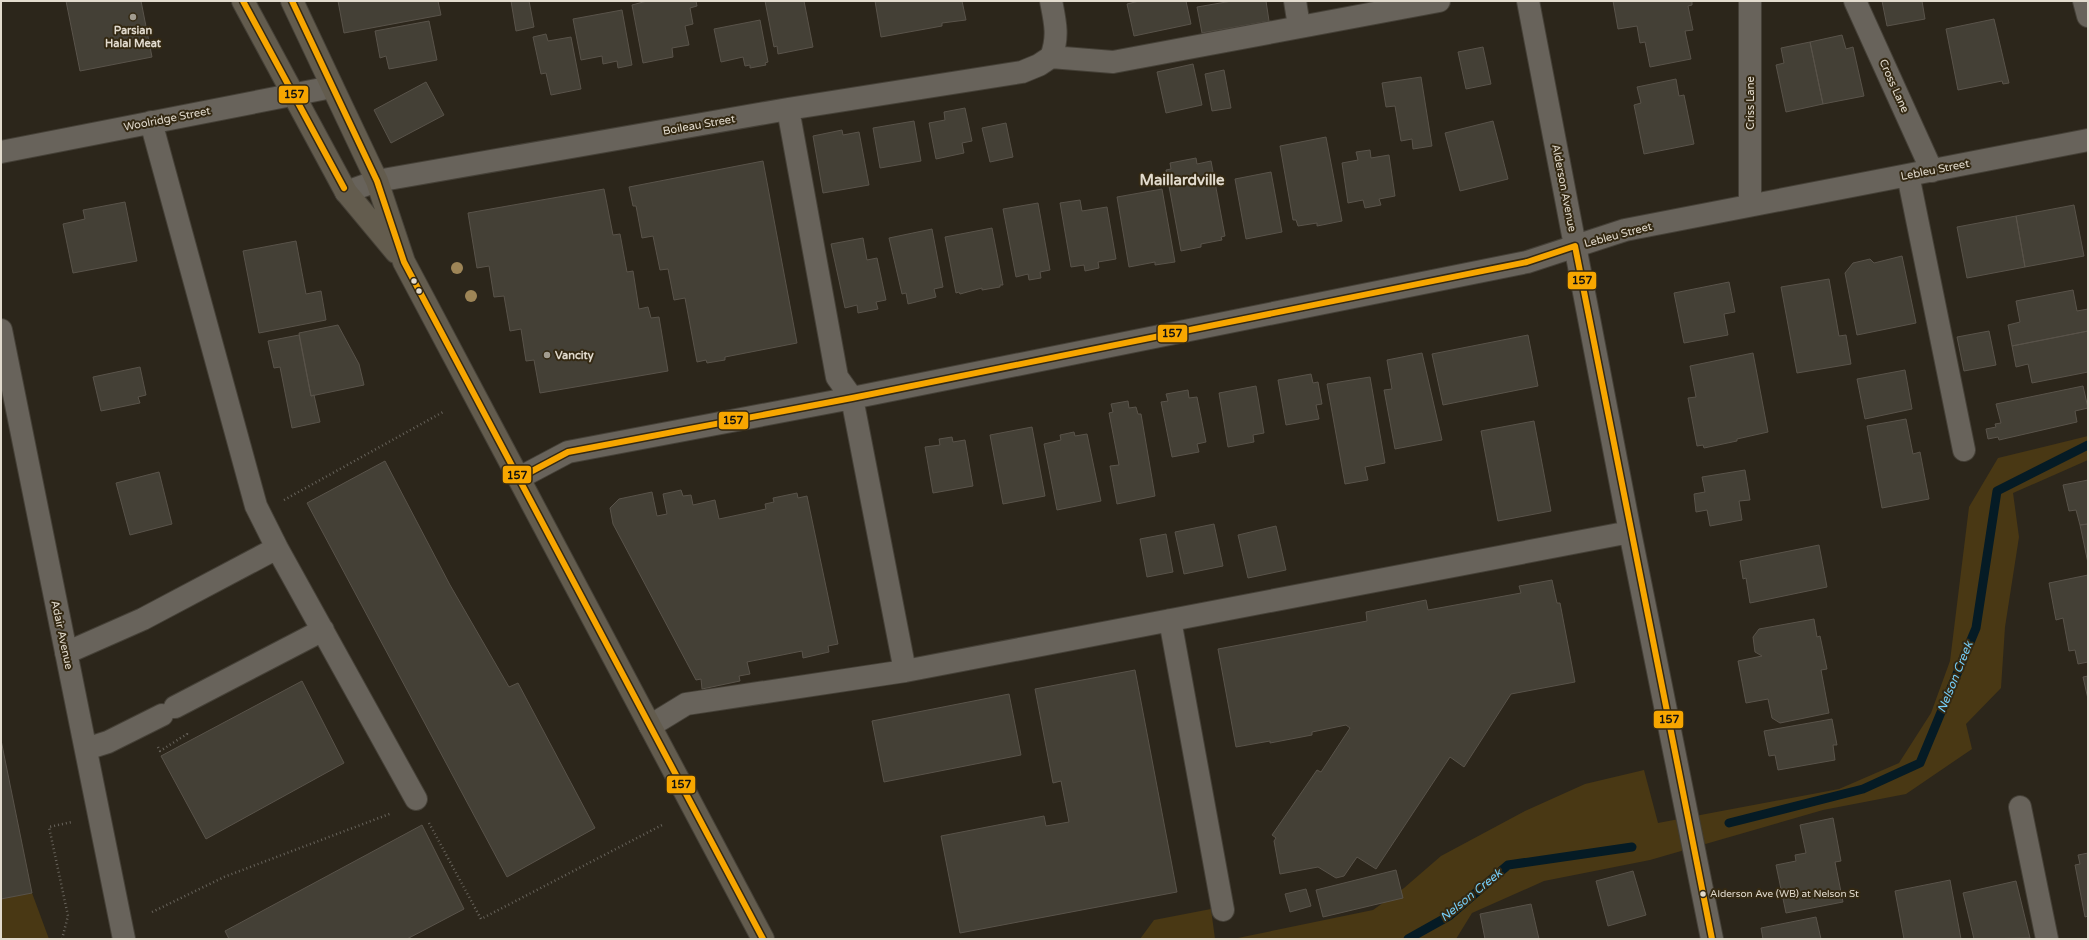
<svg xmlns="http://www.w3.org/2000/svg" width="2089" height="940" font-family="'Varela Round',sans-serif">
  <style>
    .green { fill: #493814 }
    .lines { fill: none; stroke-linecap: round; stroke-linejoin: round }
    .stream { stroke: #051b25; stroke-width: 9 }
    .building { fill: #444036; stroke: #59534a }
    .minor-casing { stroke: #454037; stroke-width: 24 }
    .major-casing { stroke: #454037; stroke-width: 24 }
    .path { stroke: #68645c; stroke-width: 2.5; stroke-dasharray: 1 3; stroke-linecap: butt }
    .minor { stroke: #68635b; stroke-width: 22 }
    .major { stroke: #635c4e; stroke-width: 22 }
    .bus-1-casing { stroke: #342913; stroke-width: 9 }
    .bus-1 { stroke: #f7a600; stroke-width: 6 }
    .tree { fill: #9e8557 }
    .poi-dot { fill: #a29c8f; stroke: #342913; stroke-width: 1.5 }
    .bus-dot { fill: #e2dbce; stroke: #342913; stroke-width: 1.5 }
    .labels { text-anchor: middle; dominant-baseline: central; stroke-width: 4; stroke-linejoin: round; paint-order: stroke }
    .bus-label { font-size: 10px; fill: #e2dbce; stroke: #342913; text-anchor: start }
    .poi-label { font-size: 11px; font-weight: bold; fill: #e2dbce; stroke: #342913 }
    .street-label { font-size: 11px; fill: #e2dbce; stroke: #342913 }
    .water-label { font-size: 12px; font-style: italic; fill: #75cdf7; stroke: #342913 }
    .district-label { font-size: 15px; font-weight: bold; fill: #e2dbce; stroke: #342913 }
    .line-badge { stroke: #342913; stroke-width: 1.5 }
    .pale-badge-label { font-size: 11px; text-anchor: middle; font-weight: bold; fill: #111 }
  </style>
  <rect width="100%" height="100%" fill="#2c261b"/>
  <path class="green" d="M2088 436V460L2013 493 2019 537 2005 627 2001 688 1966 724 1972 749 1906 794 1823 810 1650 860 1544 881 1472 913 1456 939H1233L1373 910 1404 888 1441 856 1525 811 1585 784 1644 770 1658 823 1839 789 1899 763 1931 713 1950 661 1969 507 1998 458Z
    M32 893 49 939H1V899Z
    M1211 909 1215 939H1140L1154 920Z"/>
  <g class="lines">
    <path class="stream" d="M1729 823 1863 789 1920 763 1976 628 1997 491 2088 445
      M1408 939 1449 916 1508 865 1632 847"/>
  </g>
  <path class="building" d="M66 1H141L152 57 80 71Z
    M338 1H438L441 15 344 33Z
    M511 1H529L534 27 516 31Z
    M647 1H696L697 6 690 8 693 24 685 26 689 45 672 48 673 57 643 63 632 5Z
    M765 1H804L813 47 778 54 777 46 774 47Z
    M875 1H962L966 20 942 23V26L881 37Z
    M1139 1H1186L1191 24 1134 36 1127 4Z
    M1232 1H1266L1269 21 1202 33 1197 7Z
    M1613 1H1692V5L1688 6 1693 30 1685 31 1691 59 1650 67 1645 42 1640 43 1637 26 1618 29Z
    M1882 1H1922L1925 19 1887 26Z
    M622 10 632 65 618 68 617 61 603 64 602 56 581 60 573 19Z
    M1994 19 2009 83 2003 84 2002 81 1958 90 1946 29Z
    M760 20 768 62 765 63 766 65 750 68V65L745 66 743 57 721 62 714 29Z
    M429 21 437 60 389 69 386 56 380 58 375 31Z
    M546 34 548 41 571 37 581 89 551 95 546 73 541 74 533 37Z
    M1842 35 1846 49 1853 47 1864 96 1823 104 1810 42Z
    M1810 42 1823 104 1786 112 1776 65 1784 63 1781 48Z
    M1483 47 1491 84 1466 89 1458 52Z
    M1193 64 1202 105 1166 113 1157 72Z
    M1224 70 1231 108 1212 111 1205 74Z
    M1421 77 1432 146 1413 149 1412 139 1401 141 1395 106 1386 107 1382 83Z
    M1676 79 1679 96 1684 95 1694 144 1644 154 1634 105 1641 103 1637 87Z
    M426 82 444 115 391 143 374 110Z
    M965 108 972 141 962 143 964 153 936 159 929 123 945 120 944 112Z
    M914 121 921 161 880 168 873 128Z
    M1493 121 1508 179 1460 191 1445 133Z
    M1006 123 1013 157 990 162 982 128Z
    M842 130 843 135 859 132 869 185 823 193 813 136Z
    M1326 137 1342 221 1317 226V223L1298 226 1296 220H1293L1280 146Z
    M1370 150 1371 158 1389 155 1395 196 1379 199 1381 205 1365 208 1363 200 1348 203 1342 163 1358 160 1356 152Z
    M1196 158 1197 164 1211 161 1225 236 1221 237 1222 240 1201 244V247L1181 251 1166 170 1171 169 1170 163Z
    M763 161 797 343 725 357V360L707 363 706 360 697 362 685 298 674 300 668 269 660 270 653 236 642 238 636 206H633L629 187Z
    M1271 172 1282 232 1246 239 1235 179Z
    M604 189 613 235 620 234 627 272 633 271 639 309 648 307 651 318 659 317 668 371 540 393 534 360 526 361 521 329 510 331 504 296 494 297 489 266 477 268 468 213Z
    M1162 189 1175 262 1155 265V262L1129 267 1117 197Z
    M1080 200 1082 211 1107 207 1116 259 1098 262 1099 268 1085 271 1084 265 1071 267 1060 203Z
    M125 202 137 261 73 273 63 224 85 219 83 210Z
    M1038 203 1050 270 1040 272 1041 278 1029 280 1028 274 1016 277 1003 209Z
    M2074 205 2084 256 2025 267 2016 216Z
    M2016 216 2025 267 1967 278 1957 227Z
    M992 228 1003 285H1000V287L982 290V288L960 294 959 292 956 293 945 237Z
    M932 229 943 287 934 289 936 297 908 304 906 293 902 294 889 238Z
    M863 238 867 260 877 258 886 300 876 302 878 309 858 313 857 305 845 308 831 244Z
    M296 241 306 294 321 291 326 320 259 333 243 251Z
    M1902 256 1916 323 1857 335 1845 273 1853 263 1870 259 1874 263Z
    M1829 279 1839 336 1846 335 1851 364 1797 373 1781 287Z
    M1729 282 1735 312 1724 314 1728 335 1684 343 1674 293Z
    M2073 290 2077 311 2088 309V331L2012 346 2008 325 2020 322 2016 301Z
    M338 325 359 364 364 385 311 396 299 333Z
    M1989 331 1996 365 1964 371 1957 337Z
    M2088 331V372L2032 383 2028 364 2016 367 2012 346Z
    M299 335 311 396 314 395 320 422 292 428 280 367 274 368 268 341Z
    M1528 335 1538 386 1443 405 1432 354Z
    M1422 353 1442 440 1395 449 1384 390 1392 389 1387 360Z
    M1753 353 1768 432 1737 439V441L1704 448 1703 445 1697 446 1688 398 1696 397 1690 366Z
    M140 367 146 395 138 397 140 403 101 411 93 377Z
    M1905 370 1912 409 1865 419 1857 379Z
    M1311 374 1313 383 1318 382 1322 404 1316 405 1319 419 1286 425 1278 380Z
    M1370 377 1385 463 1365 467 1368 480 1345 484 1327 384Z
    M1256 386 1264 433 1253 435 1254 442 1228 447 1219 393Z
    M2083 386 2088 408 2075 411 2077 422 1999 440 1998 437 1988 439 1986 429 1996 427 1995 424 2001 423 1996 404Z
    M1188 390 1189 398 1197 397 1206 442 1197 444 1199 452 1172 457 1161 402 1168 401 1166 394Z
    M1128 401 1129 408 1136 407 1138 414H1141L1155 496 1117 504 1110 466 1119 465 1109 413 1113 412 1111 404Z
    M1906 419 1913 454 1920 452 1929 499 1882 508 1867 426Z
    M1534 421 1551 511 1498 521 1481 431Z
    M1032 427 1045 496 1003 504 990 435Z
    M1074 432 1075 436 1087 434 1101 501 1057 510 1044 444 1061 440 1060 435Z
    M952 437 953 442 965 440 973 486 933 493 925 447 940 445 939 439Z
    M385 461 450 585 509 687 518 683 595 828 507 877 307 503Z
    M1745 470 1750 500 1739 501 1742 520 1710 526 1707 510 1696 512 1694 494 1705 492 1702 477Z
    M159 472 172 524 130 535 116 483Z
    M2088 480V524L2080 525 2076 510 2069 511 2063 485Z
    M681 490 683 496 691 495 693 505 715 500 719 519 766 509 765 504 774 502 773 498 797 493 798 498 807 496 838 644 828 646 829 652 803 658 802 651 747 662 750 674 739 676 740 681 702 689 701 679 696 680 613 524 610 508 619 499 652 492 657 516 667 514 663 494Z
    M1214 524 1223 566 1184 574 1175 532Z
    M2088 524V563L2080 525Z
    M1276 526 1286 570 1248 578 1238 535Z
    M1166 534 1173 572 1147 577 1140 539Z
    M1819 545 1827 587 1750 603 1746 578 1743 579 1740 561Z
    M2088 575V662L2078 664 2075 650 2069 651 2063 618 2056 620 2049 583Z
    M1552 580 1557 603H1560L1575 682 1511 694 1464 767 1450 757 1376 869 1357 857 1344 876 1336 878 1318 867 1280 874 1274 841 1276 838 1272 835 1317 770 1321 772 1350 728 1346 725 1312 732V735L1270 743V741L1236 747 1218 649 1367 621 1366 612 1426 600 1428 610 1521 593 1519 586Z
    M1814 619 1817 637 1820 636 1827 669 1821 670 1829 713 1780 723 1772 718 1768 699 1746 703 1738 661 1762 656 1755 652 1753 637 1759 629Z
    M1135 670 1177 892 960 933 941 836 1044 816 1046 826 1069 822 1061 781 1053 783 1035 689Z
    M2088 676V699L2083 677Z
    M302 681 344 763 206 839 161 756Z
    M1009 694 1021 755 884 782 872 721Z
    M1832 719 1837 745H1833L1835 760 1778 770 1775 755 1769 756 1764 731Z
    M1 740 32 893 1 899Z
    M1833 818 1841 861 1835 862 1843 902 1786 913 1776 865 1796 861 1795 855 1806 853 1800 825Z
    M422 825 464 909 407 939H229L225 931Z
    M2088 853V916L2085 917 2075 865 2080 864 2078 855Z
    M1396 870 1403 898 1323 917 1316 890Z
    M1633 871 1646 915 1608 926 1596 881Z
    M1950 880 1961 939H1904L1895 891Z
    M2016 881 2030 938 1974 939 1963 893Z
    M1306 889 1311 906 1290 912 1285 894Z
    M1531 904 1539 939H1485L1480 914Z
    M1816 917 1821 939H1763L1761 928Z"/>
  <g class="lines">
    <g class="minor-casing">
      <path id="minor" d="M1295 1 1299 26
        M1528 1 1630 532 1712 939
        M1855 1 1932 171
        M2084 1 2088 16
        M1051 57 1113 62 1439 1
        M1051 57C1059 37 1055 21 1051 1
        M788 109 837 377 852 398 905 671 1630 532
        M151 122 256 506 277 548 416 799
        M1 152 332 87
        M1908 175 1964 450
        M346 192 377 181 788 109 1022 72 1039 65 1051 57
        M1750 205V1
        M1 330 124 939
        M519 478 568 452 852 398 1527 262 1625 230 2088 140
        M1170 620 1223 910
        M66 653 143 619 277 548
        M175 707 323 630
        M650 726 686 704 905 671
        M86 749 108 742 162 715
        M2020 807 2047 939"/>
    </g>
    <g class="major-casing">
      <path id="major" d="M243 1 346 192 396 252
        M292 1 377 181 404 262 763 939"/>
    </g>
    <path class="path" d="M284 500 443 412
      M158 747 160 751 187 734 186 732
      M429 823 481 919 664 824
      M152 912 224 877 392 813
      M62 939 68 916 49 827 72 822"/>
    <use href="#minor" class="minor"/>
    <use href="#major" class="major"/>
    <g class="bus-1-casing">
      <path id="bus-1" d="M243 1 344 188
        M292 1 377 181 404 262 763 939
        M519 478 568 452 852 398 1527 262 1575 246 1712 939"/>
    </g>
    <use href="#bus-1" class="bus-1"/>
  </g>
  <g class="tree">
    <circle cx="457" cy="268" r="6"/>
    <circle cx="471" cy="296" r="6"/>
  </g>
  <g class="poi-dot">
    <circle cx="133" cy="17" r="4"/>
    <circle cx="547" cy="355" r="4"/>
  </g>
  <g class="bus-dot">
    <circle cx="414" cy="281" r="3.5"/>
    <circle cx="419" cy="291" r="3.5"/>
    <circle cx="1703" cy="894" r="3.5"/>
  </g>
  <g class="labels">
    <g class="bus-label">
      <text x="1710" y="894">Alderson Ave (WB) at Nelson St</text>
    </g>
    <g class="poi-label">
      <text x="133" y="30">Parsian<tspan x="133" dy="13">Halal Meat</tspan></text>
      <text x="555" y="355" text-anchor="start">Vancity</text>
    </g>
    <g class="street-label">
      <text transform="translate(1894 86) rotate(66)">Cross Lane</text>
      <text transform="translate(1750 103) rotate(-90)">Criss Lane</text>
      <text transform="translate(167 119) rotate(-11)">Woolridge Street</text>
      <text transform="translate(699 125) rotate(-10)">Boileau Street</text>
      <text transform="translate(1935 170) rotate(-11)">Lebleu Street</text>
      <text transform="translate(1564 188) rotate(79)">Alderson Avenue</text>
      <text transform="translate(1618 235) rotate(-15)">Lebleu Street</text>
      <text transform="translate(62 635) rotate(78)">Adair Avenue</text>
    </g>
    <g class="water-label">
      <text transform="translate(1955 677) rotate(-68)">Nelson Creek</text>
      <text transform="translate(1471 895) rotate(-39)">Nelson Creek</text>
    </g>
    <g class="district-label">
      <text x="1182" y="180">Maillardville</text>
    </g>
  </g>
  <g class="line-badge">
    <rect x="278" y="85" width="31" height="19" rx="4" fill="#f7a600"/>
    <rect x="1567" y="271" width="30" height="19" rx="4" fill="#f7a600"/>
    <rect x="1157" y="324" width="31" height="19" rx="4" fill="#f7a600"/>
    <rect x="718" y="411" width="31" height="19" rx="4" fill="#f7a600"/>
    <rect x="502" y="465" width="30" height="19" rx="4" fill="#f7a600"/>
    <rect x="1653" y="710" width="31" height="19" rx="4" fill="#f7a600"/>
    <rect x="666" y="775" width="30" height="19" rx="4" fill="#f7a600"/>
  </g>
  <g class="pale-badge-label">
    <text x="294" y="98">157</text>
    <text x="1582" y="284">157</text>
    <text x="1172" y="337">157</text>
    <text x="733" y="424">157</text>
    <text x="517" y="479">157</text>
    <text x="1669" y="723">157</text>
    <text x="681" y="788">157</text>
  </g>
  <rect width="2089" height="940" fill="none" stroke="#e2dbce" stroke-width="4"/>
</svg>
